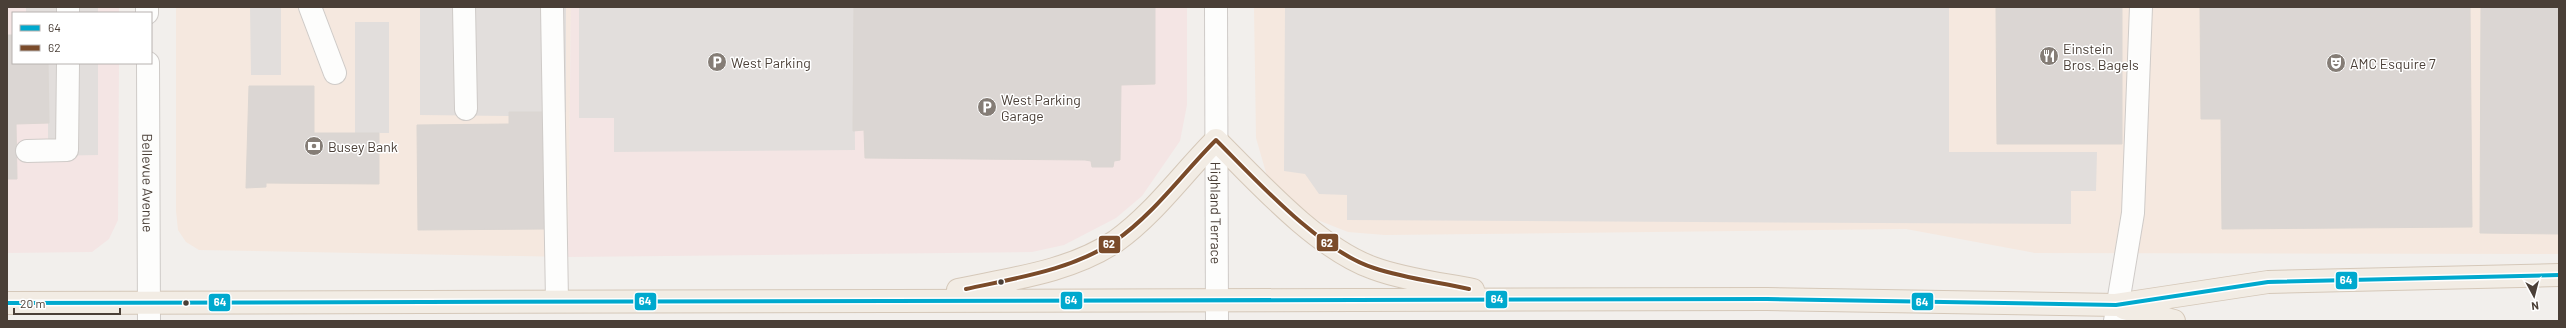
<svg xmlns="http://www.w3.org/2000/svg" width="2566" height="328" font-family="Barlow,sans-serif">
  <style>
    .commercial { fill: #f5e8df }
    .medical { fill: #f4e5e4 }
    .parking { fill: #e2dedc }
    .building { fill: #dbd6d3; stroke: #dbd6d2 }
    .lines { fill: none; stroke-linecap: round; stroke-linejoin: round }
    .minor-casing { stroke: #cfcbc8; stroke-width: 24 }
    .major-casing { stroke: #d5c8b9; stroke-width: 24 }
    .minor { stroke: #fdfdfc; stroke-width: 22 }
    .major { stroke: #f2ece4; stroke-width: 22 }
    .bus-1-casing { stroke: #fff; stroke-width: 7 }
    .bus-2-casing { stroke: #fff; stroke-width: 7 }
    .bus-1 { stroke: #00a9ce; stroke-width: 4 }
    .bus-2 { stroke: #7a4b2a; stroke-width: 4 }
    .bus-dot { fill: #4a3f37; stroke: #fff; stroke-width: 1.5 }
    .labels { text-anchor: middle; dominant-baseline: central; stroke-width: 3; stroke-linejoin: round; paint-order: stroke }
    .poi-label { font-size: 14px; fill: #4a3f37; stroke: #fff; text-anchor: start }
    .street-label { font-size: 14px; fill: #4a3f37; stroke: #fff }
    .line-badge { stroke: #fff; stroke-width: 1.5 }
    .badge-label { font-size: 11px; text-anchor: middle; font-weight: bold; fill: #fff }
  </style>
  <rect width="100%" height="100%" fill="#f2efec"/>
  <path class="commercial" d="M176 7H571L568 257 199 250 186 242 178 230 176 211Z
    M1254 7H2559V254L2035 253 1906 229 1385 235 1348 232 1315 219 1286 200 1267 176 1256 138Z"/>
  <path class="medical" d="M7 7H119V13H13V63H119L118 220 109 239 92 252 7 253Z
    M571 7H1187V105L1180 141 1142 196 1116 218 1064 245 1032 252 568 257Z"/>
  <path class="parking" d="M26 7H98V13H26Z
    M250 7H281V75H251Z
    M420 7H566V112H509V116L420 115Z
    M579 7H854L855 150 614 152V118H579Z
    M1285 7H1949V152H2097L2096 191H2071V224L1347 220V195L1319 194 1305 174 1284 171Z
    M355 22H389V133H355Z
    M48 63H98V155L48 156Z"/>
  <path class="building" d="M7 7V35H13V63H48L49 123 16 124 17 179H7Z
    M854 7H1155V84L1121 85 1120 160 1114 161 1113 167H1092L1091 161 1085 160 865 158 864 130 853 131Z
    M1996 7H2122V144H1997Z
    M2200 7H2470L2472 227 2222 229 2221 119H2201Z
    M2481 7H2559V234L2480 233Z
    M249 86H314V133H379V184L266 183V187L246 188Z
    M509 112H546V229L418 230 417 125 509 124Z"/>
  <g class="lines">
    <g class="minor-casing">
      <g id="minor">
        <path d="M147 7V13"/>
        <path d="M310 7 335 73"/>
        <path d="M464 7 466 109"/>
        <path d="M552 7 557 301"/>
        <path id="s1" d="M1216 7 1217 321"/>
        <path d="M68 13V7"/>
        <path id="s2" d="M148 63 149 321"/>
        <path d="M27 151 67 150 68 63"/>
        <path d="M2115 321 2133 213 2141 7"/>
      </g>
    </g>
    <g class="major-casing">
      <path id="major" d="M958 290C1010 279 1070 272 1116 241 1154 214 1183 173 1216 140 1258 182 1317 248 1373 268 1402 279 1442 284 1473 290
        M7 303 1767 299 2116 305 2268 282 2559 275
        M2124 308 2174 321"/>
    </g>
    <use href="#minor" class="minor"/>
    <use href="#major" class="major"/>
    <g class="bus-1-casing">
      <path id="bus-1" d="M7 303 1767 299 2116 305 2268 282 2559 275"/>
    </g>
    <g class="bus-2-casing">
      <path id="bus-2" d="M966 289C1016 278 1072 270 1115 241 1154 214 1183 173 1216 140 1256 180 1320 251 1374 268 1404 278 1437 282 1469 289"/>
    </g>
    <use href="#bus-1" class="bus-1"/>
    <use href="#bus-2" class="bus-2"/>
  </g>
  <defs>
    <g id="restaurant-disc" transform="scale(1)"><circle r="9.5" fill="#857d76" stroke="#fff"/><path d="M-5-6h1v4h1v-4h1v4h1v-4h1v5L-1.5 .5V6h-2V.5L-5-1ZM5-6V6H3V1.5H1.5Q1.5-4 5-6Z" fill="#fff"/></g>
    <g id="parking-disc" transform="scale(1)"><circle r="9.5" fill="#857d76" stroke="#fff"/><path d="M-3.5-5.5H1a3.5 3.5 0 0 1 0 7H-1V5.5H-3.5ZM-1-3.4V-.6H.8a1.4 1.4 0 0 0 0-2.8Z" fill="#fff"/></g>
    <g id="theatre-disc" transform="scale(1)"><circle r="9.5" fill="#857d76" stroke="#fff"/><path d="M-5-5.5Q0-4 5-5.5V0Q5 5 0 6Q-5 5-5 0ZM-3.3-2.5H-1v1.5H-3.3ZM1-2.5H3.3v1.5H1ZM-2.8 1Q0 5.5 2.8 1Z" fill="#fff"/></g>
    <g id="bank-disc" transform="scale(1)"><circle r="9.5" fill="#857d76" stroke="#fff"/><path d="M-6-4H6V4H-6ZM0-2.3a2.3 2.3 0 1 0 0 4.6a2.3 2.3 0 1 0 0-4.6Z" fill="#fff"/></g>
  </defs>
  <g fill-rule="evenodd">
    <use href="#restaurant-disc" x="2049" y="56"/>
    <use href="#parking-disc" x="717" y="62"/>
    <use href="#theatre-disc" x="2336" y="63"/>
    <use href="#parking-disc" x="987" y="107"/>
    <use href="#bank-disc" x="314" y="146"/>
  </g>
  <g class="bus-dot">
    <circle cx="1001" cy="282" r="3.5"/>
    <circle cx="186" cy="303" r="3.5"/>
  </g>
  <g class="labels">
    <g class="poi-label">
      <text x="2063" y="48">Einstein<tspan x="2063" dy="16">Bros. Bagels</tspan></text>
      <text x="731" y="62">West Parking</text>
      <text x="2350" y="63">AMC Esquire 7</text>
      <text x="1001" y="99">West Parking<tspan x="1001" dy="16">Garage</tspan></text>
      <text x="328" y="146">Busey Bank</text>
    </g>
    <g class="street-label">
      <text stroke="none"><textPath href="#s2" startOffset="120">Bellevue Avenue</textPath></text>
      <text stroke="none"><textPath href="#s1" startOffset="206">Highland Terrace</textPath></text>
    </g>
  </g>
  <g class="line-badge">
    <rect x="1316" y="233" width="23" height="19" rx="4" fill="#7a4b2a"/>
    <rect x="1098" y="235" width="23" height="19" rx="4" fill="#7a4b2a"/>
    <rect x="2335" y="271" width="23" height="19" rx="4" fill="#00a9ce"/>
    <rect x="1485" y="290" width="23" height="19" rx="4" fill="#00a9ce"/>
    <rect x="1060" y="291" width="23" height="19" rx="4" fill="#00a9ce"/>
    <rect x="634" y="292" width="23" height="19" rx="4" fill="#00a9ce"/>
    <rect x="1911" y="292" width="23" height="19" rx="4" fill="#00a9ce"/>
    <rect x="208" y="293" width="23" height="19" rx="4" fill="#00a9ce"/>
  </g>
  <g class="badge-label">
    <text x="1327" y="247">62</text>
    <text x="1109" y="248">62</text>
    <text x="2346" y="284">64</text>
    <text x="1497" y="303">64</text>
    <text x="1071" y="304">64</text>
    <text x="645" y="305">64</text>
    <text x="1922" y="306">64</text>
    <text x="220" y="306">64</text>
  </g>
  <rect width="2566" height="328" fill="none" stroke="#4a3f37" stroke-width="16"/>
  <rect x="12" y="12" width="140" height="52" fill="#ffffff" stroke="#b7b2af"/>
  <rect x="20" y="25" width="20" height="6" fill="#00a9ce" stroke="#b7b2af"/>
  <text x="48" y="32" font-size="12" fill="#4a3f37">64</text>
  <rect x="20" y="45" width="20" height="6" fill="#7a4b2a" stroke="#b7b2af"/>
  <text x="48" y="52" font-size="12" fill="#4a3f37">62</text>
  <g transform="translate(2534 296) rotate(173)" stroke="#ffffff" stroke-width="3" paint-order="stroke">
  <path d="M0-3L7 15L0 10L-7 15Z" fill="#4a3f37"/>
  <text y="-6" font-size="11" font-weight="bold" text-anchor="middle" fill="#4a3f37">N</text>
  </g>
  <path d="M14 308v6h106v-6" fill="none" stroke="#4a3f37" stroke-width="2"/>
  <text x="20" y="308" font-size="12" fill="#4a3f37" stroke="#ffffff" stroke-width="3" paint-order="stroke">20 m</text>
</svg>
